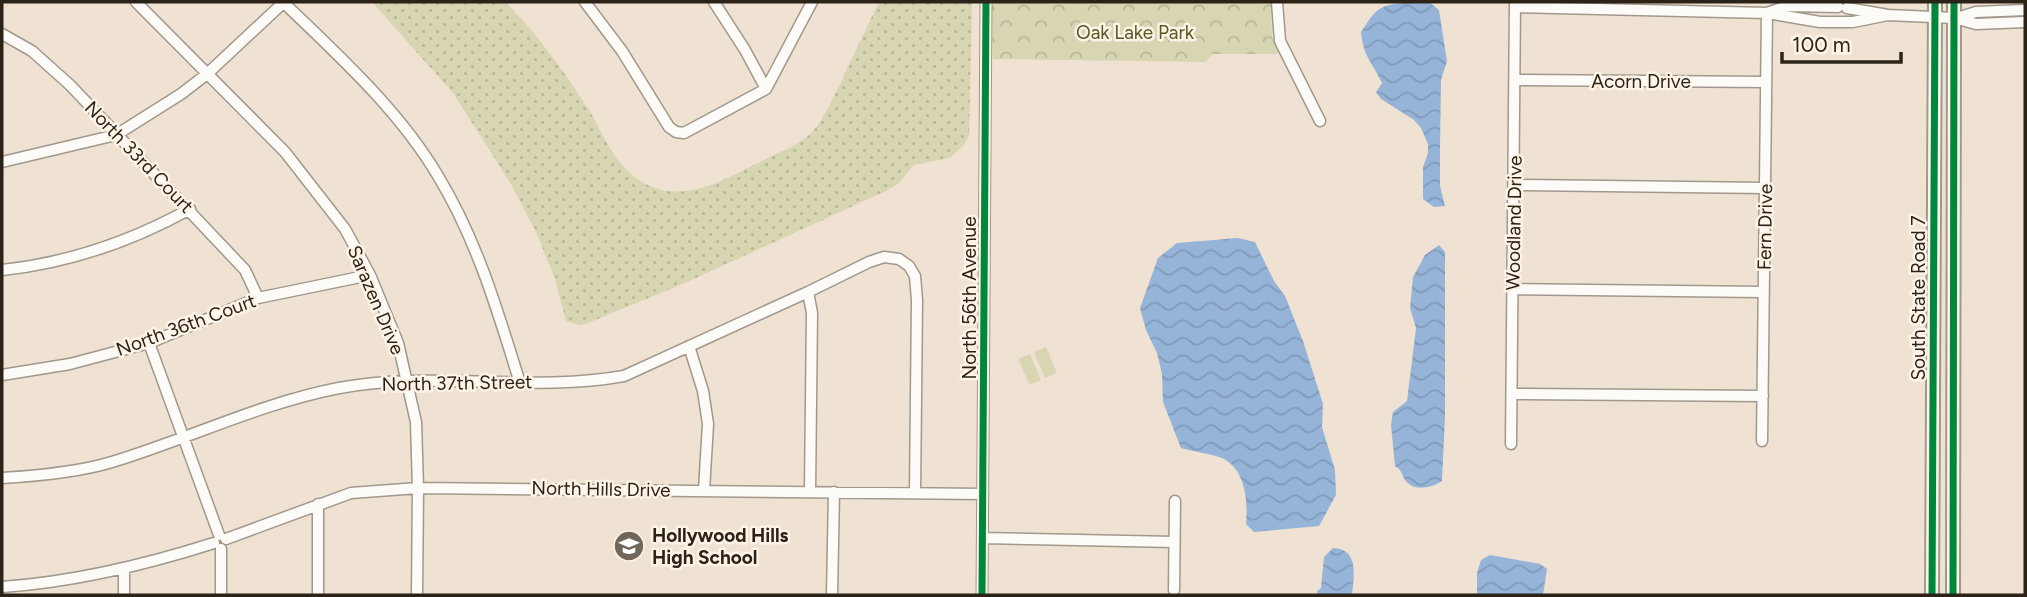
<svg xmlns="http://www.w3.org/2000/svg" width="2027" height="597" font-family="Figtree,sans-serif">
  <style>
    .grass { fill: url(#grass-dots) }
    .park { fill: url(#park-crowns) }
    .garden { fill: #d8d5b3 }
    .water { fill: url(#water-waves) }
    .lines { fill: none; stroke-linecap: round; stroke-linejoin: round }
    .minor-casing { stroke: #a1988c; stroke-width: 13 }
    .major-casing { stroke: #a1988c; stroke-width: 16 }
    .minor { stroke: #fdfbf8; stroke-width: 10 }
    .major { stroke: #fdfbf8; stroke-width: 12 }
    .cycleway-casing { stroke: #fdf3e7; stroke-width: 11 }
    .cycleway { stroke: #00873e; stroke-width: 7 }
    .labels { text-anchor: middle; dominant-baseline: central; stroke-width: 5; stroke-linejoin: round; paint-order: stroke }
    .park-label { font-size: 19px; fill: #575a23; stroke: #fdf3e7 }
    .street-label { font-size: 19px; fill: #2c2318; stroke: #fdf3e7 }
    .poi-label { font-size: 19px; font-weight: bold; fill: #2c2318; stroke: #fdf3e7; text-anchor: start }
  </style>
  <defs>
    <pattern id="grass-dots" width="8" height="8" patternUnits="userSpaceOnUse" patternTransform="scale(1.75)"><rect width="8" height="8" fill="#d8d5b3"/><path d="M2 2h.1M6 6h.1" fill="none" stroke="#bab799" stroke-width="1.8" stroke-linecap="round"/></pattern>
    <pattern id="park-crowns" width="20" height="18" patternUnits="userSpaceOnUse" patternTransform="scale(1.75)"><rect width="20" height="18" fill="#d8d5b3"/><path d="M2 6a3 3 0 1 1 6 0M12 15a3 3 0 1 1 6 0" fill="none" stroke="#bab799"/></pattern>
    <pattern id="water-waves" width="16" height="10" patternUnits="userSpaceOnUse" patternTransform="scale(1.75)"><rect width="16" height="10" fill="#96b4d8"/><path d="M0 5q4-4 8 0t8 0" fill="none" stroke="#819ab9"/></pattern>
  </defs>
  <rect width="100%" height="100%" fill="#efe2d2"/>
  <path class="grass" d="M372 2H505C536 32 563 70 587 107 601 128 608 152 627 170 671 213 719 182 764 160 781 151 801 145 814 130 825 117 832 99 840 84 853 56 866 29 879 2H972L969 136 964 145 950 158 914 165 898 184 886 191 685 283 588 323 580 325 566 321 555 279 536 232 511 184 453 93Z"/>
  <path class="park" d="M991 2H1271L1272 37 1279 54H1212L1206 62 993 59Z"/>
  <path class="garden" d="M1046 347 1057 373 1045 378 1034 352Z
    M1030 354 1041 380 1030 385 1018 359Z"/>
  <path class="water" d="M1405 2H1429L1439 10 1447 61 1441 80 1440 148V186L1445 206 1434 207 1423 199V167L1428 153V144L1421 128 1414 120 1381 99 1376 92 1382 83C1372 62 1363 56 1361 32 1377 9 1375 7 1405 2Z
    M1238 238 1255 242 1274 281 1285 296 1303 341 1323 404 1322 427 1335 470 1336 495 1319 526 1254 532 1246 524C1248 503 1246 471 1224 459 1217 455 1191 451 1181 448L1163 402 1162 374 1157 353 1146 330 1140 308 1158 258 1177 243Z
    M1439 245 1445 252V416L1442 481C1432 488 1413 492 1405 480 1401 474 1402 470 1395 466L1391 425 1393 412 1407 401 1416 328 1410 308 1413 277 1425 255Z
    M1333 548C1359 549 1354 575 1352 595H1318L1317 591 1321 588 1324 557Z
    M1490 555 1540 564 1547 569 1543 595H1477V573L1481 560Z"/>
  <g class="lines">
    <g class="minor-casing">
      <path id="minor" d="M136 2 285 152 345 229 370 275 398 343 416 422 418 488 417 595
        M283 2C338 55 399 110 438 176 477 240 498 312 520 383
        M585 2 622 51 669 127 676 132 684 133 766 89 812 2
        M714 2 745 50 766 89
        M1277 2 1280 41 1320 121
        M1515 7 1767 13 1820 22H1853L1888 15
        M1847 8 1888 15 1954 18 1976 24 2025 22
        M1767 13 1787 6 1838 7
        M1957 18 1976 12 2025 10
        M2 34 32 51 70 85 245 270 258 298
        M1515 80 1766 82
        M2 162 116 135 181 94 207 74 284 2
        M1515 185 1765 188
        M2 270C68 263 132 241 190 209
        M1513 289 1763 292
        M808 292 812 313 810 490
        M149 343 219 535
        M689 346 703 391 708 424 704 490
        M2 375 70 364 149 343 258 298 370 275
        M1512 394 1763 396
        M1762 441 1767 13
        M1511 444 1515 2
        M2 478C36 476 79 472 112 462 188 439 261 403 339 388 433 370 530 393 624 376L808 292 869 262 884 257 899 259 909 266 915 276 917 300 915 493
        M318 504V595
        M983 538 1174 542
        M226 539 351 493 418 488 983 494
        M2 587C74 582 145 565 214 543
        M1174 590 1175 501
        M124 595V569
        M221 595V549
        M832 595 834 492
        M982 595 986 2"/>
    </g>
    <g class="major-casing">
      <path id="major" d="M1932 595 1935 2
        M1953 595 1954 2"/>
    </g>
    <use href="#minor" class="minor"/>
    <use href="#major" class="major"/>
    <g class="cycleway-casing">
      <path id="cycleway" d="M982 595 986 2
        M1932 595 1935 2
        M1953 595 1954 2"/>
    </g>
    <use href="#cycleway" class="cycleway"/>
  </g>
  <defs>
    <g id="school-disc" transform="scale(1.575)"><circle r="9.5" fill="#706659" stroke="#fdf3e7"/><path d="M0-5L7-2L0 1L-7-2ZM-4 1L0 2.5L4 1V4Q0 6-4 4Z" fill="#fff"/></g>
  </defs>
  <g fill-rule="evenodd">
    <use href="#school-disc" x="629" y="546"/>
  </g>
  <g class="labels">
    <g class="park-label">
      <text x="1135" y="32">Oak Lake Park</text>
    </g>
    <g class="street-label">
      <text x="1641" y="81">Acorn Drive</text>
      <text transform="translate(139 157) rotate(46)">North 33rd Court</text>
      <text transform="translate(1514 223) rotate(-89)">Woodland Drive</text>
      <text transform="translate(1765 227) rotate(-89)">Fern Drive</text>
      <text transform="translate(969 298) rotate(-90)">North 56th Avenue</text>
      <text transform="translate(1918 298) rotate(-90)">South State Road 7</text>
      <text transform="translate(376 300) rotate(67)">Sarazen Drive</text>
      <text transform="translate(186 325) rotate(-20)">North 36th Court</text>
      <text transform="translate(457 383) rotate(-1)">North 37th Street</text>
      <text transform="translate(601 489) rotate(1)">North Hills Drive</text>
    </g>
    <g class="poi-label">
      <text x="652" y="535">Hollywood Hills<tspan x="652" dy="22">High School</tspan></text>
    </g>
  </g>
  <rect width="2027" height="597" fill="none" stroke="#2c2318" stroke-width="7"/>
  <path d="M1782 52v10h119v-10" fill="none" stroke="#2c2318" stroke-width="3.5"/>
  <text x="1792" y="52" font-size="21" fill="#2c2318" stroke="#fdf3e7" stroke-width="5" paint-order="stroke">100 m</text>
</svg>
